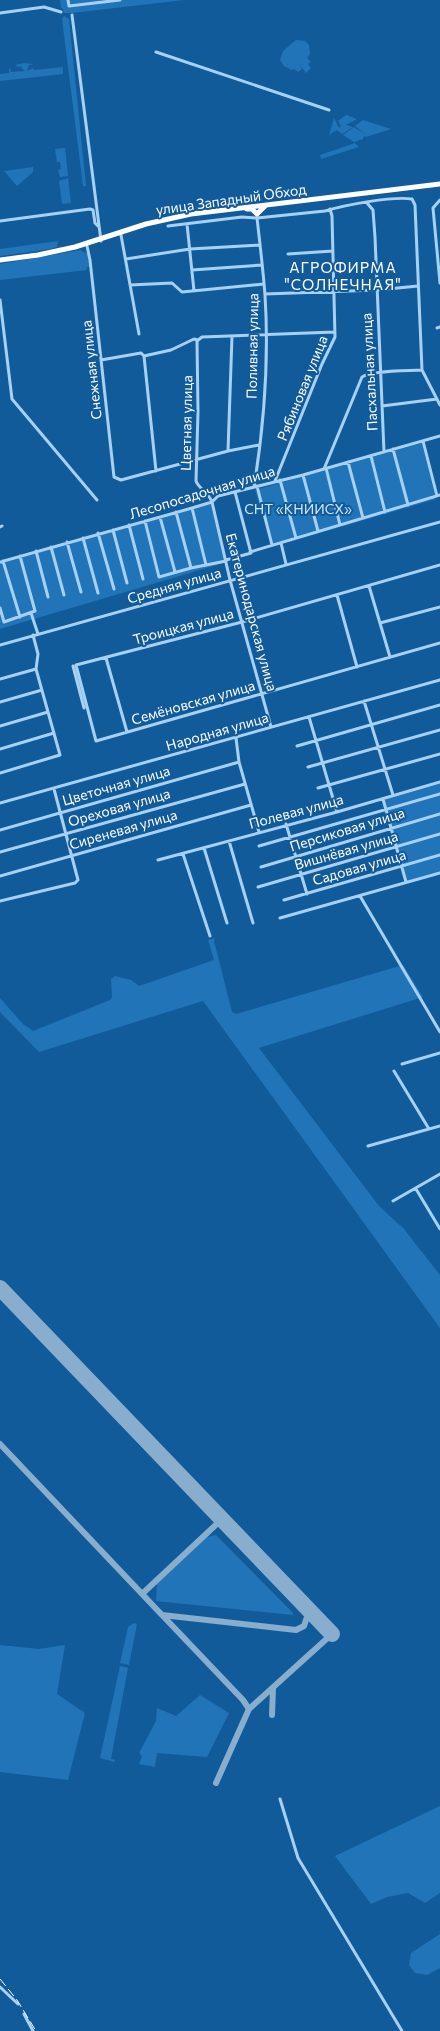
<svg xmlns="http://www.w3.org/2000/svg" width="440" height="2031" font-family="Commissioner,sans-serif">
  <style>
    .green { fill: #2174b8 }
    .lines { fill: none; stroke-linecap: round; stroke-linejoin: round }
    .taxiway { stroke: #88adcd; stroke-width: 6 }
    .runway { stroke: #88adcd; stroke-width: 16 }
    .minor { stroke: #a6d1f4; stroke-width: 3 }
    .highway { stroke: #fff; stroke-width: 5 }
    .rail { stroke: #fff; stroke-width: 1; stroke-dasharray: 9 4; stroke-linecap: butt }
    .labels { text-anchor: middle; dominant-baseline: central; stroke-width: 4; stroke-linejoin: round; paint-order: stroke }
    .street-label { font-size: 14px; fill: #fff; stroke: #125b9b }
    .park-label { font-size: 14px; fill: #cfe9fe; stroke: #125b9b }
    .neighbourhood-label { font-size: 15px; letter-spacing: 1px; fill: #fff; stroke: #125b9b }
  </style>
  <rect width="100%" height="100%" fill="#125b9b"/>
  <path class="green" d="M60 0H184L72 13H64L63 9 61 8Z
    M64 16 69 19 86 186H83L62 19Z
    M296 40 305 41 309 45 310 54 307 58 311 62 308 64 311 68 306 73 299 64 302 69 298 72 294 69 292 70 284 66 280 60 283 51Z
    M24 63 34 64 29 65 27 71 33 68 34 70 63 67V74L0 81V74L9 73V68L11 70 10 72 25 71 21 68 22 66 18 67 15 65Z
    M346 115 357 119 346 125 353 127 342 134 337 130 329 135 334 118 339 128 341 126 338 121Z
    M363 120 391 129 366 137 364 136 363 139 354 142 343 135 354 127 365 134 355 126Z
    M355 143 359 147 321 159 320 155Z
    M65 148 68 176 60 177 58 170 61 169 60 162H57L55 149Z
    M33 167V172L17 186 4 171Z
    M68 178 71 203 62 204 59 181Z
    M58 241 57 247 50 249 0 256V249Z
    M80 250 88 254 90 267H86L87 270 0 280V264Z
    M422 443 436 499 272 547 255 490Z
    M213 503 227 562 0 629V563Z
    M440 782V872L407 881 383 799Z
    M215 938 214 941 232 1012 236 1014 403 965 423 997 259 1048 379 1206 404 1229 440 1275V1328L203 1001 39 1052 0 1012V998L23 1024 33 1031 110 1000 112 997 111 979 115 976 131 980 139 986 214 960 208 940Z
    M216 1535 293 1613V1615L156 1601 157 1584 207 1537Z
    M134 1623 137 1624 129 1665 120 1663 128 1627Z
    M0 1645 39 1649 65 1645 57 1694 85 1713 68 1780 0 1772Z
    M120 1666 128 1668 111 1759 115 1760 114 1762 100 1758Z
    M200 1695 229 1713 207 1757 157 1753 155 1767 139 1764 142 1756 139 1753 156 1721 157 1708 176 1716Z
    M440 1806V1893L425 1903 408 1893 387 1897 371 1904 335 1856Z
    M440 1934V1968L427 1975 415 1973 409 1965 411 1953Z"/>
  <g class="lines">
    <path class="taxiway" d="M0 1444 162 1615 296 1630 304 1626 309 1611
      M142 1594 221 1520
      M163 1616 243 1700 249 1709 216 1783
      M249 1709 332 1634
      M272 1715 273 1688"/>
    <path class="runway" d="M0 1288 332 1634"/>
    <path class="minor" d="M68 0 69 6 120 0
      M0 13 44 7 61 12
      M72 15 101 241
      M156 52 329 110
      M440 200 433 208 440 283
      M367 203 373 210 375 237 384 452
      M0 221 90 209 93 210 95 223 98 226
      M187 224 194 291
      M168 226 242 217 257 218 325 211C345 205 392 196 412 199L415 205 422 370 440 405
      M121 235 139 334
      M87 246 90 260 114 477 121 480 228 451 259 445
      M288 254 333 251
      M126 259 190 249 260 245
      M192 270 262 265
      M130 285 172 283 182 292 264 284
      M265 294 377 290 418 286
      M0 300 12 399 97 500
      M437 328 440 327
      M144 356 156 471
      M144 356 171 350 194 339 198 340
      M101 360 141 353 144 356
      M382 406 437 399
      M423 441 437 496
      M393 449 408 505
      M228 451 232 336
      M371 456 385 512
      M348 462 363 518
      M326 468 340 525
      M324 469 362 377C373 370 407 371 422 370
      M303 475 318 531
      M280 480 296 538
      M275 481 322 364 335 337 332 216 330 209
      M257 486 272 545
      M254 487C264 425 269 358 265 295 263 269 260 244 257 218
      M192 508 206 565
      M176 512 191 568
      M160 517 175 572
      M145 521 159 577 191 568 226 561
      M129 525 143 579
      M0 527 2 526
      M113 530 127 583
      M98 533 114 589
      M83 538 98 593
      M67 542 81 592
      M281 543 286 564
      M51 547 64 595
      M36 551 48 597
      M250 552 440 495
      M226 560 251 553 235 492
      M3 561 20 617
      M0 562 192 508 212 502 218 496 303 475 440 436
      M440 565 242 622 76 665 96 741 440 643
      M369 586 390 657
      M337 595 357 667
      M0 608 4 622 35 611 20 556
      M31 613 38 634
      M380 623 440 607
      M0 645 440 522
      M106 658 127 732
      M73 666 84 708
      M0 679 36 669
      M364 701 393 795
      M0 702 42 690
      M309 717 337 812
      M0 726 48 712
      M271 727 230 580 212 502C209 493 199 489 196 481L198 412 197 341 202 337 335 332
      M236 738 239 762 259 832
      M297 746 440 705
      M0 749 54 733
      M308 767 440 730
      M0 773 60 755 36 669 38 654 33 635
      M318 788 440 754
      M383 799 406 882
      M0 803 440 680
      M286 824 307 894
      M0 830 239 762
      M229 841 253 923
      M259 846 440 794
      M204 848 227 923
      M0 852 245 784
      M183 854 210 936
      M158 860 337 812 440 782
      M261 867 440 814
      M0 876 251 805
      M258 887 440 834
      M360 896 440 1032
      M284 900 440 855
      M0 901 75 883 78 880 54 789
      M280 918 440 873
      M402 1064 440 1053
      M394 1071 429 1129
      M368 1146 440 1126
      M416 1189 440 1229
      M393 1201 440 1174
      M280 1799 298 1858 402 2031
      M0 1987 18 2004
      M24 2014 33 2031"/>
    <path class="highway" d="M247 209H252L257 214 265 206
      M0 260 38 255 75 247 146 224 191 214 440 184"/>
    <path class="rail" d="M0 1979 17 2000 36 2031"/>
  </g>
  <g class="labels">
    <g class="street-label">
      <text transform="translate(231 199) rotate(-8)">улица Западный Обход</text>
      <text transform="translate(252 346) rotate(-89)">Поливная улица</text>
      <text transform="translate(91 370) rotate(-96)">Снежная улица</text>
      <text transform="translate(369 372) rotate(-93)">Пасхальная улица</text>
      <text transform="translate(302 388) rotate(-68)">Рябиновая улица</text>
      <text transform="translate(186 423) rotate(-89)">Цветная улица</text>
      <text transform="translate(202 492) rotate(-17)">Лесопосадочная улица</text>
      <text transform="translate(174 585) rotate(-16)">Средняя улица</text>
      <text transform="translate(252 612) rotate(75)">Екатеринодарская улица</text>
      <text transform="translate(183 626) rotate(-15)">Троицкая улица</text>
      <text transform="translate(193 702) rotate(-16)">Семёновская улица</text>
      <text transform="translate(217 731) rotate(-16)">Народная улица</text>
      <text transform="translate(116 785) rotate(-16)">Цветочная улица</text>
      <text transform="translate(119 807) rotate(-16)">Ореховая улица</text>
      <text transform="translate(296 811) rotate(-15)">Полевая улица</text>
      <text transform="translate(123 829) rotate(-16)">Сиреневая улица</text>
      <text transform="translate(347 829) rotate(-17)">Персиковая улица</text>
      <text transform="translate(346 850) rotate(-16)">Вишнёвая улица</text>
      <text transform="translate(359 867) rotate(-16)">Садовая улица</text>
    </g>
    <g class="park-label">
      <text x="298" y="508">СНТ «КНИИСХ»</text>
    </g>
    <g class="neighbourhood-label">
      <text x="343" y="267">АГРОФИРМА<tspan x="343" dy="17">"СОЛНЕЧНАЯ"</tspan></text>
    </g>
  </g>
</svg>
